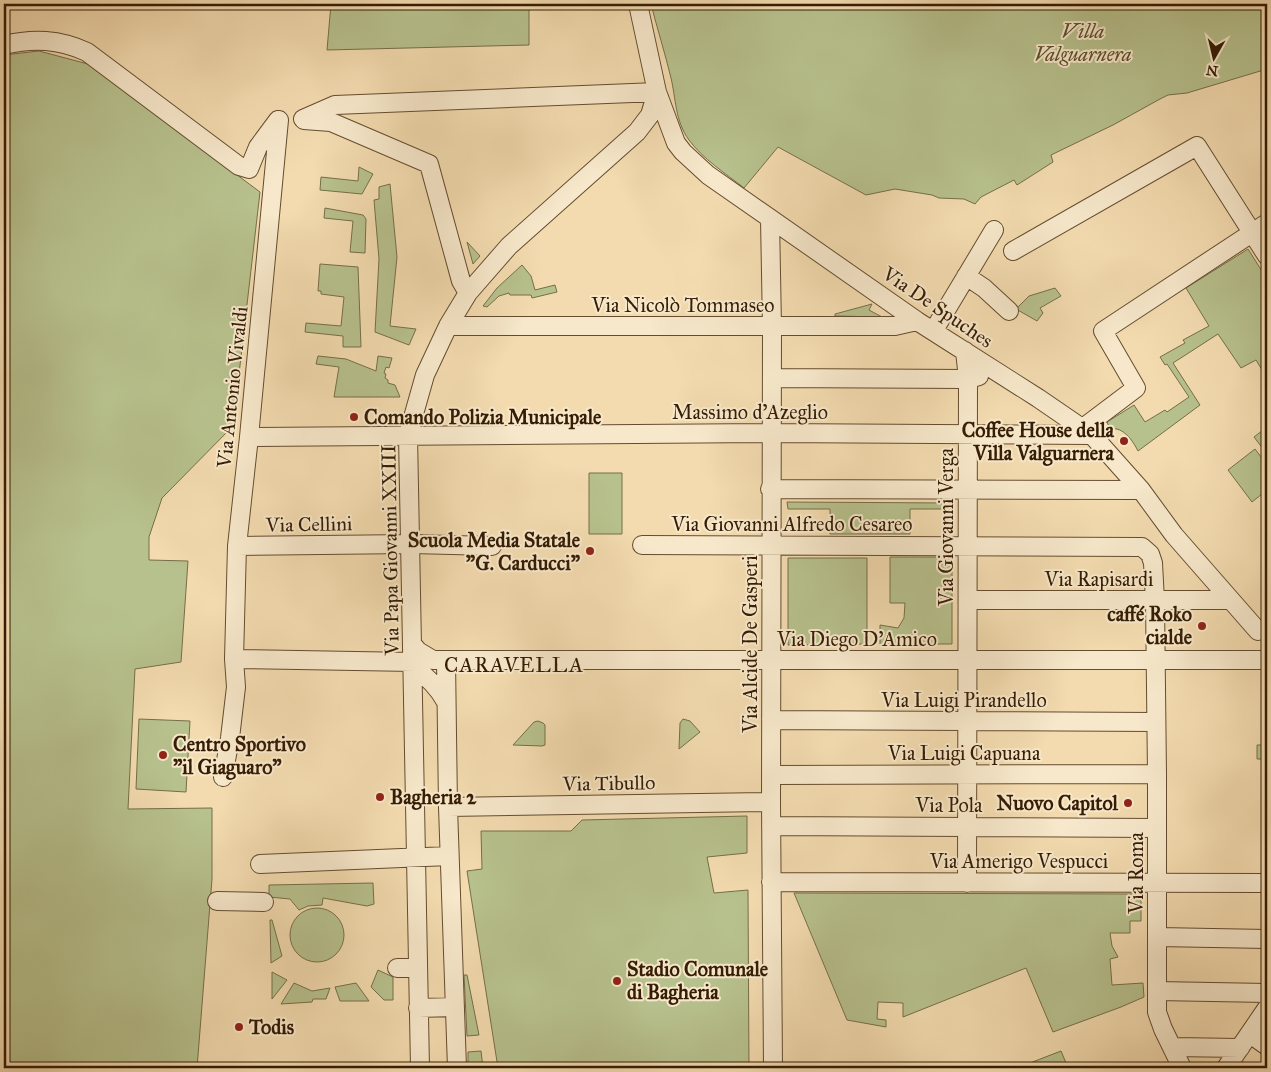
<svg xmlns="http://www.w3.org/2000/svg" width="1271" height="1072" font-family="'IM FELL Great Primer',serif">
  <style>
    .green { fill: #b7c18d; stroke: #766e48 }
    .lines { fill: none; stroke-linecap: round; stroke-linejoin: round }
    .minor-casing { stroke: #644c2f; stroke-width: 20 }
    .minor { stroke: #f7e8cb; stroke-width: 18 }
    .poi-dot { fill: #8f2418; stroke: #f7e8cb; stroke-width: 2 }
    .labels { text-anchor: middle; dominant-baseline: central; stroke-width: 4; stroke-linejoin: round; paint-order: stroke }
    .park-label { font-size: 20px; font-style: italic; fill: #5c4e2d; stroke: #f7e8cb }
    .street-label { font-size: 20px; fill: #351c04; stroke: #f7e8cb }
    .poi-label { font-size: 20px; font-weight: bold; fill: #351c04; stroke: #f7e8cb; text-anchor: start }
    .neighbourhood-label { font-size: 21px; letter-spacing: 1px; fill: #351c04; stroke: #f7e8cb }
  </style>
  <rect width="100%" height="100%" fill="#f3dbaf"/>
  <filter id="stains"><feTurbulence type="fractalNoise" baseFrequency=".004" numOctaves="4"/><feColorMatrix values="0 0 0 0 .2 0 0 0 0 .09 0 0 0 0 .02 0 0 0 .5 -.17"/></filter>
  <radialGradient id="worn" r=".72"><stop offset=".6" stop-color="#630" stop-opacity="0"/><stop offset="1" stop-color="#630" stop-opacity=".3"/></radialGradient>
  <path class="green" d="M331 4H529V45L327 50Z
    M651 4H1267V69L1187 93 1168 95 1160 99 1113 125 1051 155 1053 162 1017 185 1014 180 981 197 975 204 964 199 939 198 932 195 895 189 866 195 778 147 744 188C725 173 703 159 689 140 675 121 676 99 671 78 665 53 657 28 651 4Z
    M39 51 88 64 260 192 233 426 162 498 149 537V560L188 561 181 662 135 669 128 809 212 808V879L197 1068H4V55Z
    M359 167 373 174 362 194 320 190 321 177 358 181Z
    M390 184 397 257 390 326 416 329 409 345 375 332 379 259 374 200 379 199V187Z
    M325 208 363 215 366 219 365 253 350 252 353 221 324 218Z
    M467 242 480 256 473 264Z
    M1248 249 1267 279V378L1256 360 1241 368 1218 334 1173 363 1200 405 1138 451C1133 441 1123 426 1110 429L1107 422 1134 405 1145 422 1165 410 1167 412 1189 397 1167 364 1165 365 1160 357 1185 343 1183 340 1209 326 1186 288Z
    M320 264 358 267 361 347H343V336L305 332 306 323 341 326 344 297 321 294V291H318Z
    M522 265 531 276 535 290 555 285 557 292 532 298 531 295H510L509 293 499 296 487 307 483 306 497 288Z
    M1055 288 1061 296 1040 308 1043 313 1037 321 1016 309 1029 296Z
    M872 304 869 310 882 317 835 316V314Z
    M318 356 346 359 376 371 378 356 392 358 389 368 386 367 384 373 386 374 385 378 388 380V383L395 385 400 397H334L339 367 316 364Z
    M1267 427V454L1254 437Z
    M1255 449 1267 465V490L1252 502 1228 470Z
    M589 473H622V534H589Z
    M787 502 952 503V509H910V534H830V509H788Z
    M890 557H952V644H880V625L898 628 904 618 905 603H890Z
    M788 558H867V644L788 645Z
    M139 719 190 721 186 792 136 789Z
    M683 719 690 721 700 732 679 749 680 723Z
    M538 721 543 723 545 725V745L542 746 513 745 534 722Z
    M1257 745H1267V759H1257Z
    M747 816V853L707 857 714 893 748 890 749 1068H498L467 871 482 869 481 831H571L582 820Z
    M373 883 374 904 367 906 323 898 322 905 308 906 299 910 290 899 269 897V885Z
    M794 893 1141 894V921H1130V933H1110L1112 946 1118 957 1110 959 1112 985 1143 983 1144 997 1121 1007 1053 1032 1026 968 903 1017V1003L878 1002 877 1019 886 1020V1027L847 1020Z
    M290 935a27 27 0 1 1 54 0a27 27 0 1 1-54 0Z
    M270 920H272L282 956 271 963Z
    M378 970 393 977V1000H384L371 987Z
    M272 972 287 980 272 999Z
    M464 975H467L479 1035 467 1036Z
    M294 983 312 991 330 988 326 999H313L312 1002 281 1004Z
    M356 983 369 1001H340L335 987Z
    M481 1051 483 1068H468V1052Z
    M1061 1051 1066 1063 1053 1068H1017Z"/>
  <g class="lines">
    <g class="minor-casing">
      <path id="minor" d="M638 4 657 92 676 143 683 152 708 175 917 321 1038 398 1092 435 1141 490 1174 535 1258 631
        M4 45C33 38 59 39 87 52L239 166 249 169 258 147 278 120
        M303 119 335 105 657 92
        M304 120 331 122 429 164 461 281 468 293
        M770 219 772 327 771 802 773 1068
        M1013 251 1197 146 1267 256
        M966 276 984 288 1009 311
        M448 326H895L917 321
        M934 330 994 230
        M965 351 968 379 967 883
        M772 378 968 379 979 376
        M1083 428 1136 388 1103 331 1267 223
        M249 437 771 433 1092 435
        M770 489 1141 490
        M642 545 1142 547 1150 554 1153 563 1155 601 1157 774V1012L1163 1029 1182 1068
        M237 546 411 544 492 546
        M968 600H1230
        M413 645 418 651 433 660H1267
        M234 659 413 662
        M446 660 448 807 457 1068
        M413 667C428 677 438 687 446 702
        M771 720 1156 722
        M771 775 1157 774
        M223 777 230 738 236 687 234 659 237 546 249 437 279 120
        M448 807 771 802
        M771 826 1157 828
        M260 864 449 856
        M771 882 1267 883
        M217 901 264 902
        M1158 937 1267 939
        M397 968H418
        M1157 991 1267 993
        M418 1008 455 1007
        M1250 1034 1267 1046
        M1173 1047 1240 1048
        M420 1068 408 435 425 375 448 326 468 293 509 246 637 132 650 115 657 92
        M1226 1068 1267 1008"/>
    </g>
    <use href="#minor" class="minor"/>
  </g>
  <g class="poi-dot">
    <circle cx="354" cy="417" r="5"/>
    <circle cx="1124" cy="441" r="5"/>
    <circle cx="590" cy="551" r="5"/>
    <circle cx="1202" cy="626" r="5"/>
    <circle cx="163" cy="755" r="5"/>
    <circle cx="380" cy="797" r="5"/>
    <circle cx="1128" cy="803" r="5"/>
    <circle cx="617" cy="981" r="5"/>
    <circle cx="239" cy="1027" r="5"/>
  </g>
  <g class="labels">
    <g class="park-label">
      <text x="1083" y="31">Villa<tspan x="1083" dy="23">Valguarnera</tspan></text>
    </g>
    <g class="street-label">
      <text x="683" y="305">Via Nicolò Tommaseo</text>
      <text transform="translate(938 307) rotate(34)">Via De Spuches</text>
      <text transform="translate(232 387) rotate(-84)">Via Antonio Vivaldi</text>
      <text x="750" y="412">Massimo d'Azeglio</text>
      <text transform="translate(309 524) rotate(-1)">Via Cellini</text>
      <text x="792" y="524">Via Giovanni Alfredo Cesareo</text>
      <text transform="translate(946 527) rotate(-90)">Via Giovanni Verga</text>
      <text transform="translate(390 550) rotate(-91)">Via Papa Giovanni XXIII</text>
      <text x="1099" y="579">Via Rapisardi</text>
      <text x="857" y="639">Via Diego D'Amico</text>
      <text transform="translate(750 644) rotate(-90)">Via Alcide De Gasperi</text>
      <text x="964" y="700">Via Luigi Pirandello</text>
      <text x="964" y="753">Via Luigi Capuana</text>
      <text transform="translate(609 783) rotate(-1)">Via Tibullo</text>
      <text x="949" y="805">Via Pola</text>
      <text x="1019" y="861">Via Amerigo Vespucci</text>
      <text transform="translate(1136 873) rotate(-90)">Via Roma</text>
    </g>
    <g class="poi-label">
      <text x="364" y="417">Comando Polizia Municipale</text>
      <text x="1114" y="430" text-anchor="end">Coffee House della<tspan x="1114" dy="23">Villa Valguarnera</tspan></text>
      <text x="580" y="540" text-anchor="end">Scuola Media Statale<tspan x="580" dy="23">"G. Carducci"</tspan></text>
      <text x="1192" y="614" text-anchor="end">caffé Roko<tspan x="1192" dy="23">cialde</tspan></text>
      <text x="173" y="744">Centro Sportivo<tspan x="173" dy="23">"il Giaguaro"</tspan></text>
      <text x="390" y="797">Bagheria 2</text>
      <text x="1118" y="803" text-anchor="end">Nuovo Capitol</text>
      <text x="627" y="969">Stadio Comunale<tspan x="627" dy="23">di Bagheria</tspan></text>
      <text x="249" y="1027">Todis</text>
    </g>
    <g class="neighbourhood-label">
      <text x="514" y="665">CARAVELLA</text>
    </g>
  </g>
  <rect width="1271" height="1072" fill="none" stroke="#f3dbaf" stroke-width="20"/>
  <rect x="5" y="5" width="1261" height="1062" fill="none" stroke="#351c04" stroke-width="2.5"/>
  <rect x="10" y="10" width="1251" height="1052" fill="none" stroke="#351c04"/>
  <g transform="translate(1214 58) rotate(188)" stroke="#f7e8cb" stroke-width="4" paint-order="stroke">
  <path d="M0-4L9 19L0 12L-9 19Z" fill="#351c04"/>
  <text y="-8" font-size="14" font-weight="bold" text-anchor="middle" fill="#351c04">N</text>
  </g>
  <rect width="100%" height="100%" filter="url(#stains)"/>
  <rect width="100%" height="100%" fill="url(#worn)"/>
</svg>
